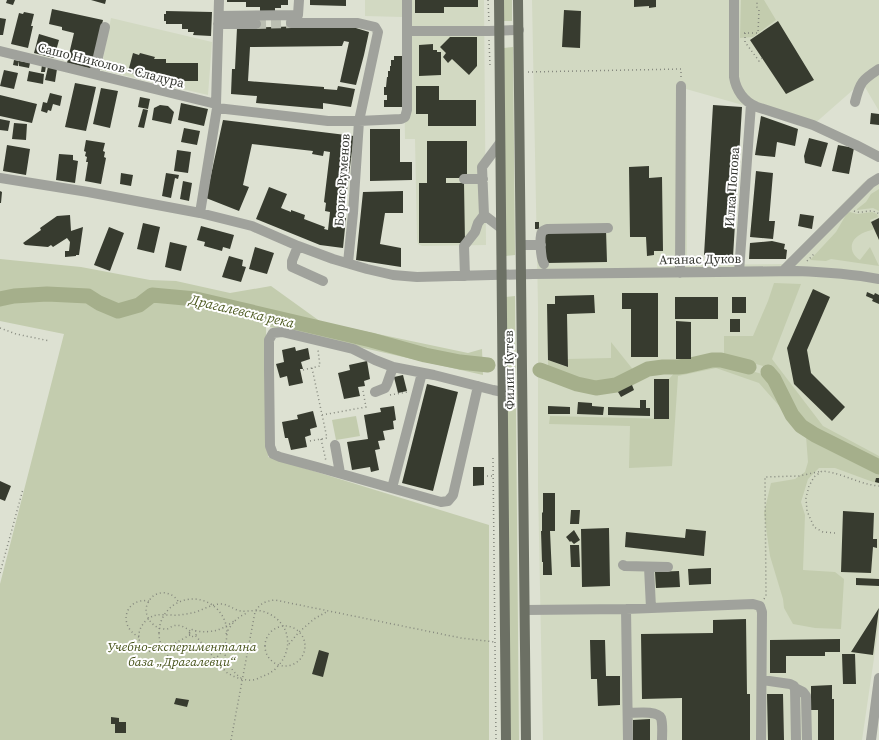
<svg xmlns="http://www.w3.org/2000/svg" width="879" height="740" font-family="'Source Serif 4',serif">
  <style>
    .built { fill: #d2d9c2 }
    .green { fill: #c3ccae }
    .lines { fill: none; stroke-linecap: round; stroke-linejoin: round }
    .river { stroke: #a5af8b; stroke-width: 15 }
    .building { fill: #373b2f }
    .minor-tunnel { stroke: #bbbfb2; stroke-width: 10; stroke-dasharray: 10 5; stroke-linecap: butt }
    .path { stroke: #84877d; stroke-width: 1.5; stroke-dasharray: 1 3; stroke-linecap: butt }
    .minor { stroke: #a0a29c; stroke-width: 10 }
    .major { stroke: #6c7064; stroke-width: 10 }
    .labels { text-anchor: middle; dominant-baseline: central; stroke-width: 4; stroke-linejoin: round; paint-order: stroke }
    .street-label { font-size: 13px; fill: #353731; stroke: #fff }
    .park-label { font-size: 13px; font-style: italic; fill: #455118; stroke: #fff }
    .water-label { font-size: 14px; font-style: italic; fill: #4e5b22; stroke: #fff }
  </style>
  <rect width="100%" height="100%" fill="#dde1d2"/>
  <path class="built" d="M365 0H484L486 245 422 246 418 244 417 239 415 139H405L403 17 365 16Z
    M532 0H879V111L862 82 813 125 686 89 687 265 783 264 864 182 879 174V624L862 740H543L538 487V306Z
    M111 18 212 42 208 95 101 70Z"/>
  <path class="green" d="M503 0H512V21H503Z
    M741 0H764L776 20 753 37 740 38Z
    M513 47 515 255 505 256 504 48Z
    M879 189V211L873 208 857 210V209L866 202 871 194Z
    M850 212 857 214 872 212 877 214 878 217 870 220 874 229C869 231 863 232 858 236 848 243 851 255 860 260L870 247 879 266 831 259 826 261 810 260 836 232 847 213Z
    M0 259 81 267 150 280 176 281 230 293 271 286 321 322 468 353 482 349 483 375 266 326 268 457 489 525V740H0V584L64 334 0 321Z
    M774 283 801 284 772 359 823 426 879 456V465L821 435 813 429 797 414 790 400 779 376 770 368 724 355V336H753L768 301Z
    M515 296 519 740H509L506 297Z
    M611 342 635 372C600 394 582 383 548 369V360L567 367V359L611 358Z
    M715 362 726 364 766 375 774 383 790 416 802 430 821 443 879 472V483L873 482 835 468H819L808 479 801 502 805 515 803 570 835 572 844 579 841 629 815 628 793 624 784 608 783 599 770 556 764 513 771 483 795 479 805 472 808 462 806 436 759 383 716 368 678 376 672 466 629 468 630 426 549 424 550 416 669 419V379L677 370Z
    M356 416 360 436 336 440 332 420Z"/>
  <g class="lines">
    <path class="river" d="M0 299 14 296 47 294 88 296 99 303 118 311 139 305 152 295 196 299 371 340 425 355 460 362 488 365
      M540 370 577 384 596 388 616 385 648 369 663 367H678L686 366 712 360H721L749 367
      M768 372 774 379 792 415 801 426 815 435 879 467"/>
  </g>
  <path class="building" d="M7 0H15L13 5 6 3Z
    M91 0H106L105 4Z
    M227 0H288V5H281V8H275V11H260V7H246V2H227Z
    M310 0H346V6L310 5Z
    M415 0H478V7H444V13H415Z
    M634 0H656V7L649 8V6L634 7Z
    M52 9 103 20 92 69 67 63 74 33 62 30V27L49 24Z
    M564 10 581 11 580 48 562 47Z
    M166 11 212 12 211 36 193 35 194 32H188V29H182V24H166V21H164V14H166Z
    M24 12 34 14 31 26H33L28 48 11 44 19 13 23 14Z
    M0 18 6 19 3 35H0Z
    M778 21 814 80 786 94 750 40Z
    M346 25 369 32 364 55 356 85 340 82 349 42 344 41 342 46 250 47 248 81 324 87V89L337 90 338 86 355 89 351 107 323 103V109L256 103 257 96 231 94 232 69H235L237 28Z
    M39 34 59 40 54 58 34 53Z
    M450 37H477V66L469 75 452 59 448 63 443 57 446 53 440 47Z
    M433 44V50H437V52H441V75L419 76V45Z
    M133 53 139 55 140 53 155 57 154 59H166V63H198V81H161L128 72Z
    M394 56H402V107H384V100H387V95H384V87H386L387 77H388V71H390V66H391V60H394Z
    M14 60 19 61 18 66 13 65Z
    M19 61 30 63 29 68 19 66Z
    M42 65 46 66 45 72H41Z
    M48 67 57 69 55 82 45 80Z
    M4 70 18 73 14 89 0 86Z
    M29 71 44 74 43 84 27 81Z
    M75 83 96 87 86 131 65 127Z
    M416 86H439V100H476V126H428V114H416Z
    M101 88 118 91 110 128 93 124Z
    M50 93 62 96 60 106 53 104 51 111 48 110 47 113 41 111 43 102 47 103Z
    M0 95 37 104 32 123 0 116Z
    M140 97 150 99 148 109 138 107Z
    M181 103 208 109 204 126 178 120Z
    M160 105 168 106 174 112 171 124 152 120 154 108Z
    M713 105 742 107 733 257 704 255Z
    M143 109 148 110 144 128 138 127Z
    M871 113 879 114V125L870 124Z
    M761 116 798 129 795 146 777 142 775 157 755 155Z
    M0 119 10 121 8 131 0 130Z
    M223 120 354 136 344 213H345V218H346L343 248 320 245 256 219 269 187 287 194 281 208 291 212V210L305 215 304 219 325 227 324 229 328 230 330 212 325 211 326 203 324 202 330 152 324 151 323 156 312 154 313 151 252 144 243 185 249 187 239 211 206 198Z
    M14 123 27 124 26 140 12 139Z
    M184 128 200 131 197 145 181 142Z
    M370 129H400V162H412V180L370 181Z
    M809 138 828 143 821 167 805 163 804 156Z
    M86 140 105 143 103 151 105 152 104 157 106 158 101 184 85 181 88 162H86L87 157 85 156 86 152 84 151Z
    M427 141H467V178H446V183H464L465 243H419V183H427Z
    M7 145 30 149 26 175 3 171Z
    M838 145 854 148 849 174 832 171Z
    M177 150 191 152 188 173 174 171Z
    M59 154 73 155V160L78 161 75 183 56 180Z
    M649 166V178L662 177 663 251H654V255L647 256 646 237H630L629 167Z
    M756 171 773 173 769 221H775L773 239 750 237Z
    M121 173 133 175 131 186 120 184Z
    M166 173 179 175 178 179 175 178 171 198 162 196Z
    M183 181 192 183 189 201 180 199Z
    M0 191 2 192 1 203H0Z
    M403 191V213H385L380 244 401 248V267L356 260 363 192Z
    M800 214 814 216 812 229 798 226Z
    M70 215 71 231 83 227 79 255H76V256L65 257V251H69L70 242 67 238 53 247 51 245 48 247 25 245 23 243 41 230 40 228 57 216Z
    M879 218V240L871 222Z
    M535 222H539V229H535Z
    M143 223 160 227 154 253 137 249Z
    M201 226 234 235 230 249 223 247 222 251 204 246 205 242 197 240Z
    M109 227 124 233 110 271 94 265Z
    M606 230 607 262 546 263 544 231Z
    M772 241 785 244 784 249 787 250 786 259H749L750 243Z
    M170 242 187 246 181 271 165 267Z
    M255 247 274 253 267 274 249 269Z
    M229 256 243 260 242 266 246 267 241 282 222 277Z
    M813 289 830 297 807 350 811 373 845 407 832 421 794 384 787 348Z
    M867 292 874 295 875 293 879 295V304L872 301 873 299 866 296Z
    M622 293H658V357H631V309H622Z
    M594 295 595 313 567 314 568 367 548 360 547 304H555V296Z
    M675 297H718V319H675Z
    M732 297H746V313H732Z
    M730 319H740V332H730Z
    M676 321 691 322V359H676Z
    M295 347 296 351 308 348 310 359 301 362 303 369H300L303 383 289 386 287 376 280 378 276 364 284 362 282 350Z
    M367 361 370 379 364 381 365 386 358 387 360 396 344 399 338 373 350 370 349 365Z
    M403 375 407 391 398 393 394 377Z
    M654 379H669V419H654Z
    M427 384 458 392 433 491 402 483Z
    M632 385 634 390 621 397 618 392Z
    M640 400H646V408H650V416L608 415V407L640 408Z
    M578 402 592 403V406L604 407 603 415 577 414Z
    M394 406 396 420 393 421 394 429 383 431 385 440 378 441 380 449 375 450 379 470 371 472 370 467 352 470 347 442 368 439 364 415 381 412 380 408Z
    M548 406 570 407V414H548Z
    M313 411 317 427 310 429 311 435 305 437 307 447 291 450 288 438H285L282 422 298 419 297 415Z
    M473 467H484V485L473 486Z
    M876 478H879V483L875 482Z
    M0 481 11 486 5 501 0 499Z
    M543 493H555V531H550L552 575H543V562H542L541 531H542V512L543 513Z
    M571 510H580L579 524H570Z
    M843 511 874 513 873 539H877V548L873 547 871 573 841 572Z
    M609 528 610 586 582 587 581 529Z
    M686 529 706 531 704 556 625 547 626 532 685 538Z
    M574 530 580 540 574 544 571 541 570 542 566 537Z
    M570 545H579L580 567H571Z
    M711 568V584L689 585 688 569Z
    M679 571 680 587 656 588 655 572Z
    M856 578 879 579V586L856 585Z
    M879 608 873 655 851 652Z
    M746 619 747 694H750V740H682V698L642 699 641 634 713 633V620Z
    M840 639V652H825V656H786V673H770V640Z
    M590 640H605L606 676H620V705L598 706 597 679H591Z
    M319 650 329 653 323 677 312 674Z
    M842 654H855L856 684H843Z
    M832 685V699H834V740H818V710H811V686Z
    M767 694H783L784 740H768Z
    M176 698 189 700 187 707 174 704Z
    M111 717 119 718V722H126V733H115V724H111Z
    M650 719V740H633V720Z"/>
  <g class="lines">
    <path class="minor-tunnel" d="M256 24 291 23"/>
    <path class="path" d="M488 0 489 22
      M744 33H758L759 10 757 7V0
      M745 33V42L759 61 762 58
      M489 40 490 66
      M528 72 681 69V78
      M854 211C863 215 870 207 879 214
      M807 261 814 254
      M0 328 16 334 50 341
      M303 370 320 366 318 350
      M390 395 408 392
      M322 415 366 407 363 391
      M321 439 326 461
      M310 441 327 438 312 368
      M493 458 496 740
      M487 476H494
      M835 533 823 532 814 527 807 511 806 498 809 486 814 477 822 471C843 473 858 484 879 486
      M0 573 23 489
      M764 599 766 596 765 477 799 476 822 471
      M159 633a34 34 0 1 1 68 0a34 34 0 1 1-68 0Z
      M178 601C170 589 152 590 147 605 143 615 153 629 164 629 168 630 170 627 173 626 179 624 185 627 190 631
      M265 646a20 20 0 1 1 40 0a20 20 0 1 1-40 0Z
      M189.5 633a3.5 3.5 0 1 1 7 0a3.5 3.5 0 1 1-7 0Z
      M195 631C212 633 220 631 234 621
      M226 634C231 624 237 617 247 613
      M190 635 161 651C139 657 131 632 148 619 156 613 161 615 171 615 177 616 185 614 192 613 201 611 211 604 221 604 228 604 234 610 241 611 248 612 258 609 265 612 289 621 295 647 278 666 276 668 274 671 271 672 269 674 266 675 263 676 259 678 254 681 249 680 241 680 232 676 226 672L195 635
      M139 637C117 626 125 597 149 601
      M289 644 299 632 314 619 328 611
      M223 647C226 660 230 670 241 678
      M231 740 255 612C260 603 266 601 275 600L461 638 495 642"/>
    <path class="minor" d="M734 0V77C736 90 744 102 757 107L813 125 856 145 879 157
      M219 16 298 15 299 0
      M291 23H358L375 27 378 32 359 121 353 213 348 263
      M218 24H256
      M408 31H489L519 30
      M0 51 216 104
      M94 74 105 27
      M855 102C860 82 862 80 879 69
      M217 108 328 121H359L401 119 405 117 407 110V0
      M500 143 482 167 484 215 501 228
      M0 178 88 192 200 213 252 226 298 246 333 259 367 269 393 275 417 277 533 274 797 271C825 272 852 274 879 279
      M464 179H483
      M200 213 217 108 216 104 219 0
      M521 245H541
      M298 246 292 261V267L323 281
      M544 264C541 260 539 237 542 232 543 230 545 230 547 229L608 228
      M783 271 871 183 879 178
      M739 272 751 104
      M680 273 681 86
      M465 276 464 246 475 232 478 223 484 215
      M478 386 453 495 448 501 441 502 317 467 280 457 273 454 270 446 269 369V340L273 333 282 332 353 349 375 360 393 367 434 375 493 390 503 392
      M375 392 385 388 387 384 393 367
      M335 445 340 473
      M392 488 422 373
      M623 565 625 566 668 567
      M649 567 651 608
      M626 609 628 740
      M525 610 626 609 753 604 760 606 762 612 761 740
      M762 680 790 684 794 686 795 688 796 740
      M795 688 803 692 806 696 807 740
      M628 713C636 713 657 710 661 718 663 724 662 733 662 740
      M871 740 879 678"/>
    <path class="major" d="M499 0 506 740
      M518 0 526 740"/>
  </g>
  <g class="labels">
    <g class="street-label">
      <text transform="translate(111 65) rotate(14)">Сашо Николов - Сладура</text>
      <text transform="translate(342 180) rotate(-86)">Борис Руменов</text>
      <text transform="translate(732 187) rotate(-86)">Илка Попова</text>
      <text transform="translate(700 259) rotate(-1)">Атанас Дуков</text>
      <text transform="translate(509 370) rotate(-91)">Филип Кутев</text>
    </g>
    <g class="park-label">
      <text x="182" y="646">Учебно-експериментална<tspan x="182" dy="15">база „Драгалевци“</tspan></text>
    </g>
    <g class="water-label">
      <text transform="translate(242 311) rotate(13)">Драгалевска река</text>
    </g>
  </g>
</svg>
